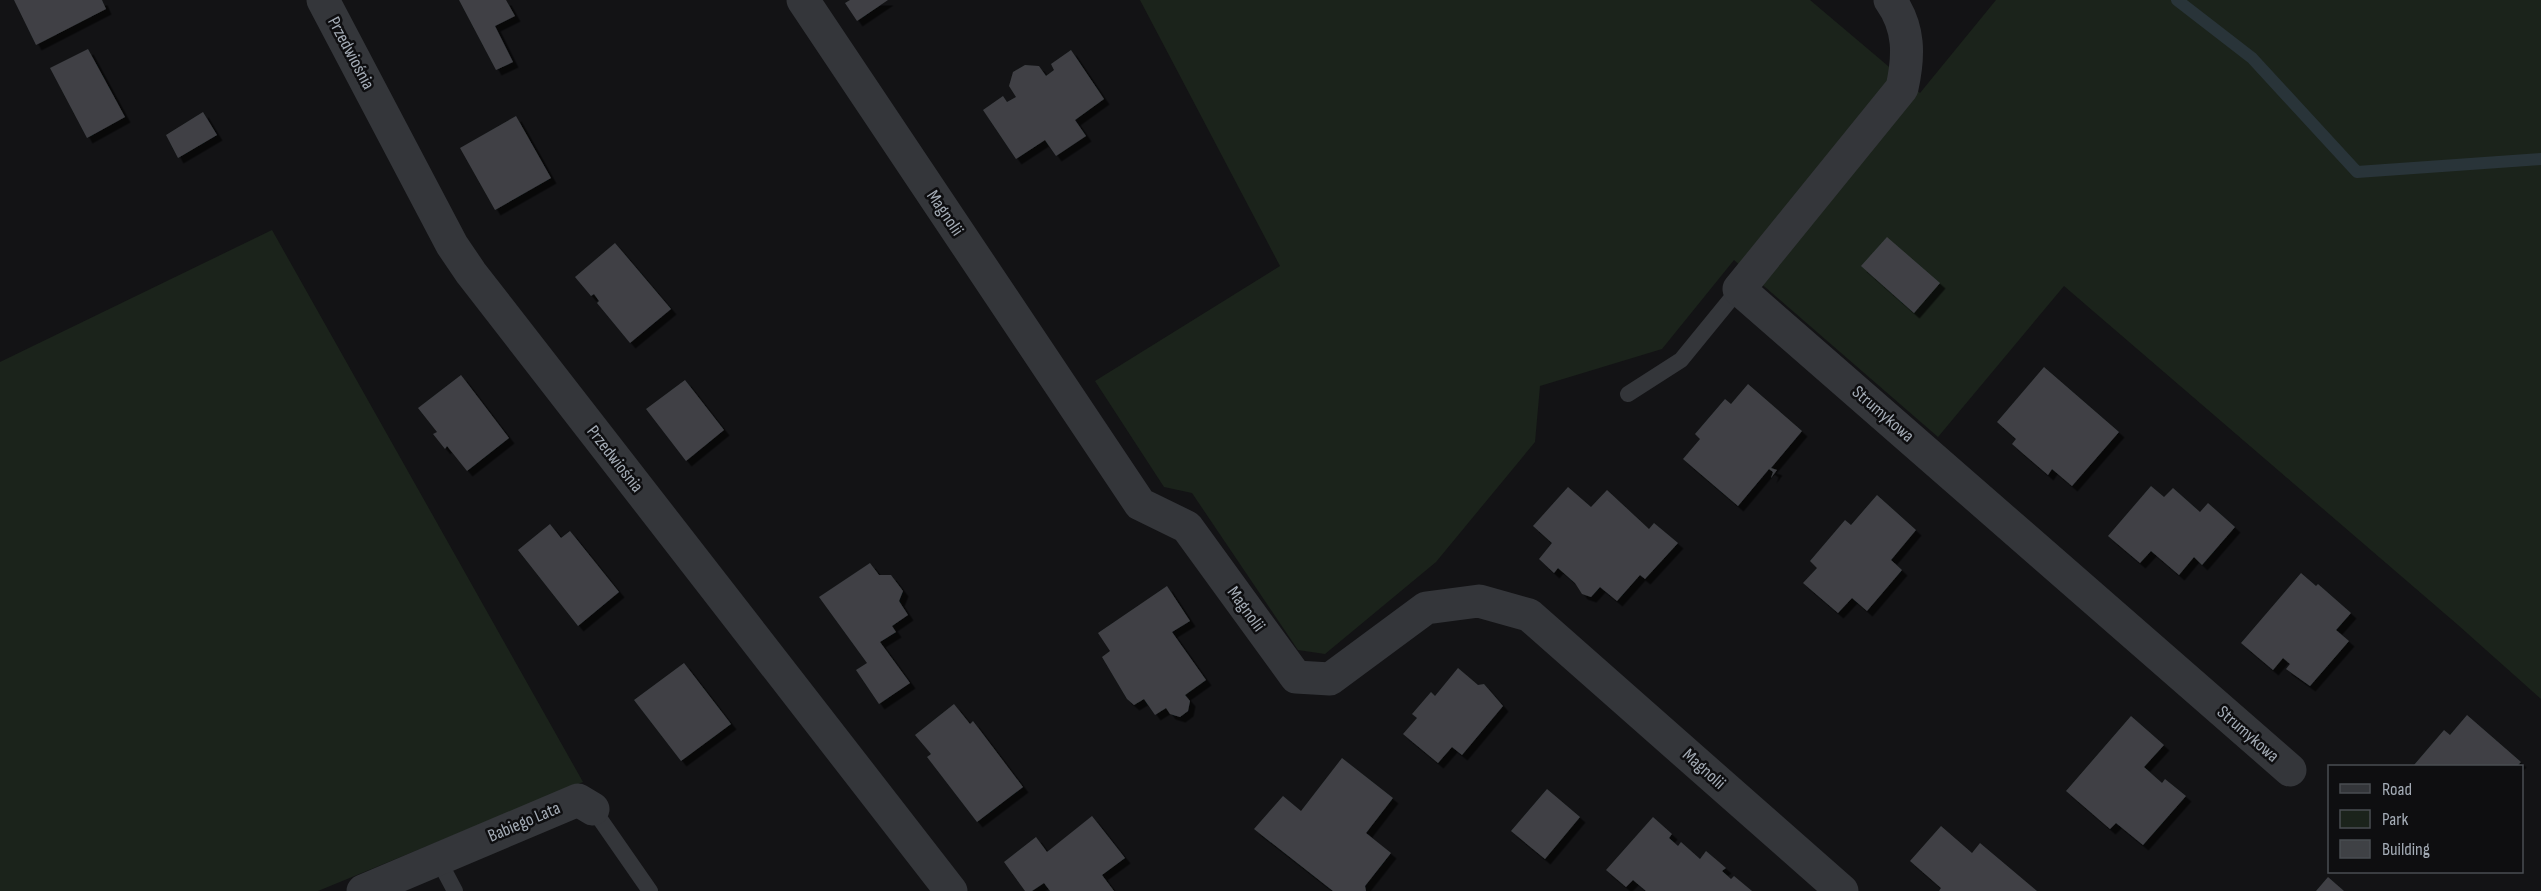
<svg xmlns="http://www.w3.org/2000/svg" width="2541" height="891" font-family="'Sofia Sans Condensed',sans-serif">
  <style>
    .green { fill: #1b231b }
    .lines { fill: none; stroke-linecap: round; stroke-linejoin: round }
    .stream { stroke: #293439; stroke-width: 12 }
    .building { fill: #3f4145; filter: url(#shadow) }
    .lane { stroke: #34363a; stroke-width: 16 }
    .street { stroke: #34363a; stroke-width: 33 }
    .labels { text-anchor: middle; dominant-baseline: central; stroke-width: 5; stroke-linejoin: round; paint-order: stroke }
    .street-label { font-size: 18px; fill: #a4acb6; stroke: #0e0e10 }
  </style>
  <defs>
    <filter id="shadow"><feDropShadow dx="5.5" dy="5.5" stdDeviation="0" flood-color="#0009"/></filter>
  </defs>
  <rect width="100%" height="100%" fill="#131315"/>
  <path class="green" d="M1140 0H1810L1920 93 1996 0H2541V699L2458 625 2064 286 1938 437 1734 260 1662 349 1540 386 1535 442 1436 562 1325 654 1298 650 1192 493 1164 487 1095 381 1280 266Z
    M272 230 583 782 318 891H0V362Z"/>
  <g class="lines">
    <path class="stream" d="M2177 0 2252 58 2357 172 2541 159"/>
  </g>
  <path class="building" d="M14 0H102L106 9 36 45Z
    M459 0H506L515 16 495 26 513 62 496 70Z
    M850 0H888L857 21 845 3Z
    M88 49 125 117 87 138 50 68Z
    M1071 50 1104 99 1075 120 1086 136 1056 156 1045 140 1016 159 983 110 1003 96 1007 102 1016 97 1009 86 1013 72 1025 65 1039 66 1046 76 1054 70 1051 64Z
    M203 112 217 135 178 158 166 135Z
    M516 116 551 178 495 210 460 148Z
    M1887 237 1940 283 1914 313 1861 266Z
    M615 243 671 309 630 343 597 303 599 301 594 294 591 296 575 277Z
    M2044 367 2119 432 2072 486 2052 469 2048 475 2012 444 2016 439 1997 422Z
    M461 375 509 438 467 471 447 446 445 449 433 434 437 432 418 408Z
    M685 380 724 430 686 461 646 409Z
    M1748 384 1802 431 1771 468 1777 470 1771 478 1773 472 1769 469 1738 506 1683 459 1700 439 1695 434 1725 399 1731 404Z
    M2151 486 2164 497 2173 488 2200 512 2208 503 2235 527 2202 565 2194 557 2179 575 2151 551 2140 563 2108 536Z
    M1568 487 1591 507 1607 490 1649 529 1654 523 1678 543 1645 579 1640 575 1617 601 1600 587 1591 597 1582 594 1575 583 1558 568 1554 573 1539 559 1552 543 1533 526Z
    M1877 495 1916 530 1891 560 1902 570 1867 611 1852 598 1838 613 1803 583 1817 568 1810 561 1845 520 1851 525Z
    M550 524 561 538 570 531 619 592 578 626 518 550Z
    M870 563 879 575H891L903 591 899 601 908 615 892 626 896 632 880 642 910 683 879 704 856 670 867 663 819 597Z
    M2301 573 2316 586 2318 584 2351 613 2336 630 2349 641 2310 686 2286 669 2290 664 2283 658 2273 670 2241 643Z
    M1167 586 1190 621 1172 632 1206 680 1185 695 1190 701 1188 711 1180 717 1170 714 1166 708 1155 715 1144 699 1134 705 1127 699 1102 657 1110 651 1098 633Z
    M684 663 731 724 681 761 634 700Z
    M1458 668 1478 685 1484 684 1503 706 1462 755 1452 747 1438 763 1403 734 1417 718 1412 714 1431 692 1435 696Z
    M954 704 970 724 973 721 1023 787 977 822 927 757 931 754 915 735Z
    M2467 715 2521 762 2517 766 2414 765 2444 730 2450 735Z
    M2131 716 2164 745 2144 767 2162 783 2165 779 2186 796 2143 845 2116 823 2110 829 2066 791Z
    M1342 758 1393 798 1366 833 1391 853 1365 886 1366 891H1333L1254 829 1283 796 1301 811Z
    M1547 789 1580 817 1545 859 1511 831Z
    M1092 816 1125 858 1102 875 1114 891H1050L1044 883 1032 891H1025L1004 862 1036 837 1047 852Z
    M1653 817 1672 834 1669 838 1678 846 1681 842 1700 859 1706 851 1726 868 1722 871 1731 879 1734 876 1752 891H1646L1633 880 1626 887 1606 870Z
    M1941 826 1972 853 1980 843 2037 891H1939L1941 888 1910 861Z
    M2328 877 2344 891H2316Z"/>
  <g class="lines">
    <path class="lane" d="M1628 394 1681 360 1739 289
      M593 809 650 891
      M438 859 455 891"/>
    <path class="street" d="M323 0 452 245 471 273 951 891
      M803 0 1140 504 1187 527 1296 677 1330 679 1426 608 1479 601 1529 615 1842 891
      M1890 0C1910 28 1909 56 1902 88L1739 289 2290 770
      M363 891 578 800 593 809"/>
  </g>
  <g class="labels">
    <g class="street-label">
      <text transform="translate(351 53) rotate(62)">Przedwiośnia</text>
      <text transform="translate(945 213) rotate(56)">Magnolii</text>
      <text transform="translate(1883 414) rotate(41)">Strumykowa</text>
      <text transform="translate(615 459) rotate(52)">Przedwiośnia</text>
      <text transform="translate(1246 609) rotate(54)">Magnolii</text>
      <text transform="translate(2248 734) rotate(41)">Strumykowa</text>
      <text transform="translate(1704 769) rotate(42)">Magnolii</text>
      <text transform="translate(524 822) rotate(-23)">Babiego Lata</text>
    </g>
  </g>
  <rect x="2328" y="765" width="195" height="108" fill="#0e0e10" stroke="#4a4d52" stroke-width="1.5"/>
  <rect x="2340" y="784" width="30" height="9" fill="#34363a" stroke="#4a4d52" stroke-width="1.5"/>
  <text x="2382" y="795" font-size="18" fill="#a4acb6">Road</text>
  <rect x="2340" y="810" width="30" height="18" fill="#1b231b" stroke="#4a4d52" stroke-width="1.5"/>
  <text x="2382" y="825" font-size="18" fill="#a4acb6">Park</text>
  <rect x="2340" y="840" width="30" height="18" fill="#3f4145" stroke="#4a4d52" stroke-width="1.5"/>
  <text x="2382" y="855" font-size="18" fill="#a4acb6">Building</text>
</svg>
